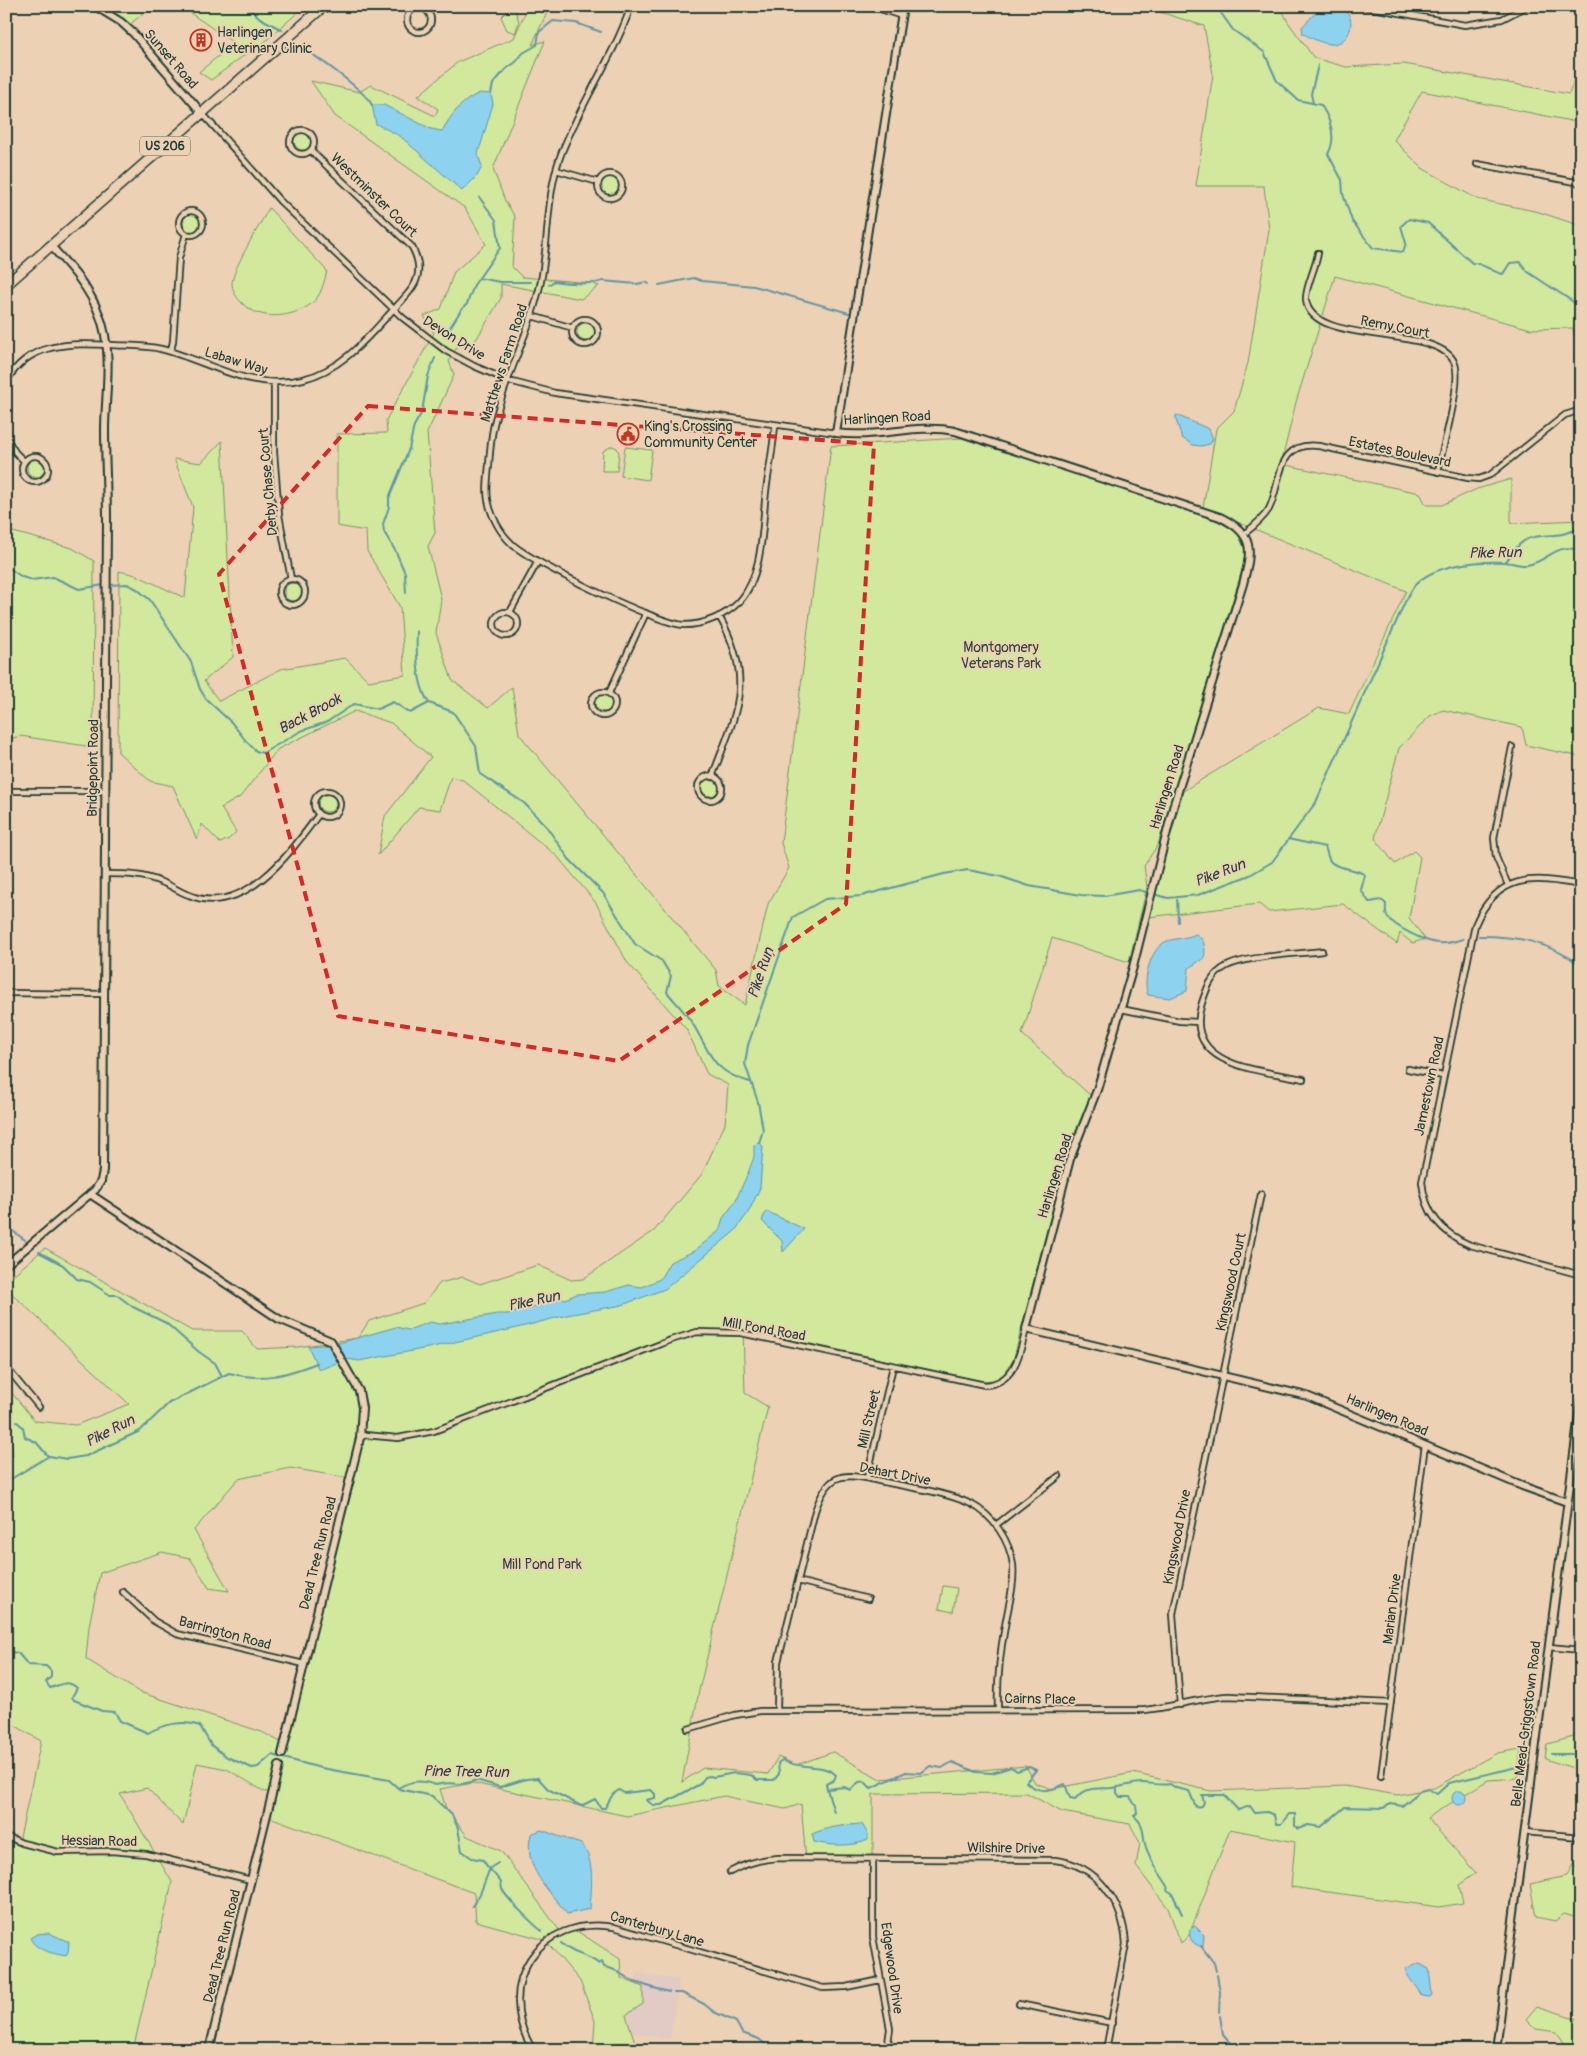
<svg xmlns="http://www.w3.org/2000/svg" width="1587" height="2056" font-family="Pangolin,sans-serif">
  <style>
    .built { fill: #e2cac5 }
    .green { fill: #d1e89d; stroke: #789268; fill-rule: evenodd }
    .water { fill: #8dd2ee; stroke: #6196a4 }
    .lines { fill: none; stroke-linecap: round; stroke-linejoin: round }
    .stream { stroke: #6196a4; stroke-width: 2 }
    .street-casing { stroke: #1f3d34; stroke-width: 8 }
    .secondary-casing { stroke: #1f3d34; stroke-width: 10 }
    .highway-casing { stroke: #1f3d34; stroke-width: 12 }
    .street { stroke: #edd1b4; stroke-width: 4.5 }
    .secondary { stroke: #edd1b4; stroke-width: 6 }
    .highway { stroke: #edd1b4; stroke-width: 9 }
    .marked { fill: none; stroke: #d62828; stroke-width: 4; stroke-dasharray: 10 6; stroke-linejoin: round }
    .labels { text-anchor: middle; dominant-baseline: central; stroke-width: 4; stroke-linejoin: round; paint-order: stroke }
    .shield { fill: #edd1b4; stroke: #5d695a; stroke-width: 1 }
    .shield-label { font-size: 12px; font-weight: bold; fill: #1f3d34 }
    .poi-label { font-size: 14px; fill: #1f3d34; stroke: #edd1b4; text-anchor: start }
    .street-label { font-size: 14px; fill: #1f3d34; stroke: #edd1b4 }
    .park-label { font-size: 14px; fill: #284639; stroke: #edd1b4 }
    .water-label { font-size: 15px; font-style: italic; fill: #24443d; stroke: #edd1b4 }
  </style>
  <rect width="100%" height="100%" fill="#edd1b4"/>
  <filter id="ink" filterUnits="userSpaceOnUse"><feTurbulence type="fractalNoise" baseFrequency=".02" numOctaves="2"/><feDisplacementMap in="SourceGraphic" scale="10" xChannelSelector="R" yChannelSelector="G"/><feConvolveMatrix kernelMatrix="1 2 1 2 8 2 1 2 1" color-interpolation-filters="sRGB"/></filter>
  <g filter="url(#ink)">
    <path class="built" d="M637 1973 679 1980 670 2039 628 2032Z"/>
    <path class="green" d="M87 6H151L125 29Z
      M180 6H305L252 53 250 51 211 80 199 72 234 43Z
      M528 6H550L532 45 545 41 493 169 505 201 515 217 512 267 522 277 591 283 599 286 581 299 501 284V298L471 348 460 342 449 361 454 375 427 433 435 533 428 546 441 599 436 633 452 680 488 708 512 687 519 734 716 970 719 986 745 1005 768 904 789 868 781 843 831 446 962 438 1210 517 1237 532 1245 550 1244 564 1158 844 1144 866 1147 887 1129 962 1052 938 1022 1034 1091 1096 1089 1106 1086 1107 1069 1146 1013 1361 1002 1376 993 1380 982 1381 743 1330 745 1393 768 1407 699 1690 682 1782 703 1768 768 1774 778 1757 796 1765 833 1752 880 1779 1026 1766 1035 1783 1052 1789 1133 1773 1211 1791 1345 1786 1397 1795 1434 1788 1497 1753 1521 1749 1517 1778 1488 1780 1427 1818 1476 1873 1459 1885 1463 1903 1439 1907 1291 1887 1295 1842 1230 1829 1189 1935 1181 1943 1168 1908 1136 1866 1140 1843 1130 1824 1062 1812 1027 1793 873 1794V1860L806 1861 801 1804 785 1809 724 1796 627 1816 473 1783 440 1789 446 1808 467 1836 501 1851 562 1934 574 1929 620 1959 621 1978 643 1987V2004L626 2015 635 2042 614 2043 612 2050H593L595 2021 580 1981 545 1940 476 1921 474 1893 267 1816 274 1791 265 1792 227 1769 197 1763 183 1825 147 1788 120 1794 172 1882 133 2050H6V1841L19 1842 41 1741 6 1720V1461L13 1456 10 1430 6 1422V1386L35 1421 76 1425 129 1404 6 1288V1281L45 1248 192 1331H242L257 1349 298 1347 358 1338 369 1321 424 1303 440 1283 463 1277 480 1284 538 1265 571 1280 583 1279 654 1231 702 1174 725 1124 728 1085 707 1074 687 1030 627 962 596 903 557 856 463 780 451 777 440 810 419 807 378 855 385 816 431 757 391 723 355 711 278 749 240 797 221 808 236 832 229 839 220 843 202 824 197 840 173 786 150 781 118 752 119 571 136 575 185 598 193 507 174 459 201 463 222 441 233 657 204 681 219 701 281 669 345 658 369 681 405 675 400 607 367 551 366 531 337 526V434L387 433 386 420 434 333 424 316 441 309 454 272 486 244 465 208 335 116 311 81 359 92 371 85 435 116 438 109 418 96 458 62 514 38ZM290 1468 355 1479 296 1698 282 1743 262 1732 139 1692 86 1659 89 1626 100 1573 162 1552 190 1558 209 1588 229 1591 194 1530 238 1479Z
      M1141 6H1280L1288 22 1314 58 1346 67 1404 64 1569 94 1581 61V123L1422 91 1394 140 1422 168 1477 199 1539 212 1581 226V361H1579L1573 328 1531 329 1335 276 1296 402 1281 464 1420 493 1426 505H1442L1477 489 1511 479V523L1581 520V757L1526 745 1522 727 1443 710 1430 716 1399 748 1375 838 1395 864 1414 851 1420 857 1409 918 1425 939 1412 943 1400 933 1397 944 1343 904 1269 912 1259 904 1148 917 1183 791 1319 708 1349 714 1406 591 1203 508 1216 429 1234 411 1248 363 1269 230 1264 186H1196L1213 74 1204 26Z
      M515 9 519 22 515 33 507 30 501 17 506 12Z
      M294 141a9 9 0 1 1 18 0a9 9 0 1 1-18 0Z
      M601 186a9 9 0 1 1 18 0a9 9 0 1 1-18 0Z
      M269 208 327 271C324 282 321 297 311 304 291 318 261 321 243 304 237 298 233 293 232 284 232 269 261 223 269 208Z
      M183 223a9 9 0 1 1 18 0a9 9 0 1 1-18 0Z
      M577 332a9 9 0 1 1 18 0a9 9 0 1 1-18 0Z
      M612 446 617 448 619 453 617 471H602L603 451Z
      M625 447 652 450 648 480 621 476Z
      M27 468a9 9 0 1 1 18 0a9 9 0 1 1-18 0Z
      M6 530 72 548 94 561 93 747 20 736 6 740Z
      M284 592a9 9 0 1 1 18 0a9 9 0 1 1-18 0Z
      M595 703a9 9 0 1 1 18 0a9 9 0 1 1-18 0Z
      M701 787a9 9 0 1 1 18 0a9 9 0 1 1-18 0Z
      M318 803a9 9 0 1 1 18 0a9 9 0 1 1-18 0Z
      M943 1586 957 1588 953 1612 939 1609Z
      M1581 1735V1768H1573L1545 1759 1547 1744Z
      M1573 1864 1581 1874V1919L1564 1914 1555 1921 1536 1917 1530 1884 1567 1876Z
      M1537 2006 1581 2020V2050H1569L1557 2032 1536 2029 1526 2019Z"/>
    <path class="water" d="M1322 6C1327 6 1334 5 1338 6 1359 12 1353 45 1330 44 1320 43 1312 38 1303 34L1302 27Z
      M480 93 491 94 493 104 478 154 482 167 477 176 462 191 400 136 376 124 372 105H384L431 129 442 131C451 115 462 100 480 93Z
      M1176 415 1209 429 1213 439 1210 444 1201 446 1193 445 1182 438 1176 420Z
      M1196 934C1205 939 1206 949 1204 958L1189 968 1187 991 1170 998 1148 995C1142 982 1150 949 1165 942 1174 938 1185 939 1196 934Z
      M759 1141 763 1147 760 1188 748 1213 735 1231 665 1289 622 1305 567 1315 513 1329 428 1348 359 1361 347 1359 319 1370 308 1346 335 1344 396 1327 408 1330 430 1322 440 1324 497 1314H507L532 1308 556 1297 565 1299 577 1294 605 1292 629 1285 642 1287 660 1279 670 1262 694 1251 719 1231 723 1218 735 1202 748 1173 754 1157V1146Z
      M766 1211 804 1229 783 1252 782 1241 762 1221Z
      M1452 1798a7 7 0 1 1 14 0a7 7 0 1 1-14 0Z
      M862 1824 868 1834V1840C853 1847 830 1846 814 1842L812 1834C828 1827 844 1825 862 1824Z
      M541 1830 581 1844C596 1860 591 1890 590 1909L567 1914C549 1890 522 1867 531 1834Z
      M1195 1926 1204 1935 1203 1947C1193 1945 1188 1939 1190 1929Z
      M49 1933 69 1942 68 1953 66 1956C52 1953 36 1951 30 1938L37 1934Z
      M1415 1964H1420L1429 1969 1432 1995 1430 1997 1422 1996C1418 1989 1406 1975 1405 1969Z"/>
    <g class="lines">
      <path class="stream" d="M246 6 260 18 282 30
        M1216 6 1233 30 1264 52 1277 81 1298 100 1321 105C1330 119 1337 138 1328 154L1342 180 1343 194 1352 221 1373 248 1403 252 1406 243 1401 226 1409 219 1428 223 1472 263C1484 263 1491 272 1503 274L1510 263 1520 262 1528 272 1581 307
        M295 45C311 51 365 91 372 105
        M491 94 493 84 506 69 516 62 523 53 537 45 539 32 553 21 576 23 601 32
        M1313 103 1311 94 1318 65
        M479 278 500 282H530
        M549 285 554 281C563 283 595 285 602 281L637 284 646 282 649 284
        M659 285 694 278 702 281 754 286 849 313
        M444 337 461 310 467 304 474 285 500 248 496 220 479 197
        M1505 562C1511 557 1514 549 1520 544 1532 533 1548 537 1562 534 1568 533 1574 529 1581 529
        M6 566 22 577 32 580 53 577 79 589 104 585
        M109 585 127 584 137 589 150 600 191 662 200 689 206 699 232 723 246 741 256 751 263 753 301 731 327 722 354 704 378 709 393 702 410 713 429 703 453 712 476 746 480 774 524 803 546 826 569 859 603 893 635 944 662 961 671 976 667 992C676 1003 687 1014 694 1026 711 1055 713 1072 750 1082
        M406 593 405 573 396 552 384 532 383 524 389 507V498L409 449 414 426 422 412 428 376 435 358
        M417 631C416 653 417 685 429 703
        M1288 839 1325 847C1327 851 1327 855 1329 859 1334 870 1356 867 1365 875L1361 890 1369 902C1377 902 1380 897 1386 904 1386 908 1385 912 1387 916 1394 927 1427 943 1440 943 1447 944 1456 941 1463 939
        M1153 894 1168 898 1198 895 1250 875 1272 862 1316 802 1405 602C1408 597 1411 590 1415 585 1435 564 1476 561 1504 562 1511 562 1520 566 1527 565 1548 562 1556 541 1581 551
        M1177 897 1178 922
        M1479 936C1519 936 1547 942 1581 965
        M759 1143 763 1130 758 1102 745 1064 748 1045 793 917 825 899 861 896 944 874 968 870 999 876 1029 886 1081 895 1104 896 1139 890 1149 893
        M6 1226 25 1240
        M39 1252 63 1265 77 1279 90 1282 110 1295H117L133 1307 166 1323 199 1352 215 1363 222 1376
        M6 1400 13 1414
        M17 1422 23 1427 25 1437 36 1442 48 1456
        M6 1482 49 1456 67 1459 86 1456 140 1431 169 1403 229 1373C263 1382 285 1375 317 1363
        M6 1656 11 1652 18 1653 28 1665 46 1666 51 1671V1677L46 1682 50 1688C61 1685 67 1679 77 1688L72 1697 74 1700 102 1711 115 1712 120 1721 148 1733C163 1724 184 1720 200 1726L211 1745 227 1757 252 1768 258 1767 272 1755 321 1768 389 1780 398 1788C412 1780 421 1780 436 1785 451 1780 460 1788 476 1780L500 1787 526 1779 538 1778 548 1789 581 1806 595 1799 601 1808H605L613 1794 619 1790 624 1793 651 1790 655 1794V1798L646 1800 653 1805H661L700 1784 705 1777 710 1776 714 1777 734 1773 751 1775 757 1780H774L779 1774 778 1763 782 1760C798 1770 822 1762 836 1775L834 1780 826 1784 827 1789 844 1787 850 1790 859 1782 864 1781 871 1788 906 1772 921 1773 930 1766 942 1768 952 1762 976 1772 992 1773 1011 1767 1017 1771 1029 1767 1036 1770 1026 1782C1039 1794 1050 1791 1065 1784L1070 1798 1075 1799C1088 1786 1095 1789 1111 1788 1122 1787 1132 1783 1142 1783 1152 1783 1160 1786 1170 1784L1176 1788 1189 1791 1196 1807 1202 1806 1204 1802 1202 1795H1224L1238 1810 1250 1806 1255 1813 1267 1812 1274 1815 1276 1824H1281L1289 1814H1295V1826L1298 1829 1308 1825 1321 1827 1345 1807 1383 1808 1391 1804 1402 1806 1420 1791 1428 1789 1437 1794 1449 1783 1521 1766
        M1551 1754H1581
        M1117 1787V1793L1120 1797H1130L1136 1806 1137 1813 1134 1816C1147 1826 1141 1837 1147 1850 1152 1863 1160 1874 1168 1886L1167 1890 1172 1893 1182 1914
        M399 1789 432 1796 452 1815 458 1828 462 1851 472 1858 483 1860C487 1868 495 1874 500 1881 504 1887 500 1882 502 1889 506 1898 534 1925 542 1931
        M827 1789 834 1812
        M472 1906 480 1894 490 1868 498 1863
        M561 1943C572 1955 587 1954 599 1964L602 1962 604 1967C617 1968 623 1977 635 1982 646 1986 657 1989 669 1992
        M1201 1946 1214 1963 1216 1971
        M1217 1975 1220 1992 1219 2012
        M674 1993H682L704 2004 714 2012 736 2022 742 2033 759 2039 772 2050
        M1220 2016 1223 2035 1236 2050"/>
      <g class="street-casing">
        <path id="street" d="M616 6 629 11
          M631 6C613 59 579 105 560 157 546 197 549 240 541 281 531 329 507 373 495 420 491 435 490 450 489 465 488 476 486 489 488 500 491 516 500 533 512 544 532 563 658 624 684 625 704 625 725 616 739 602 764 575 762 525 766 491 769 469 773 448 775 426
          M871 6 902 16
          M1362 6 1465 25 1502 19 1527 6
          M407 20a12 12 0 1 1 24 0a12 12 0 1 1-24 0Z
          M427 11 433 6
          M202 113 280 201 403 318 446 351 474 366 509 381 555 393 836 433
          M290 142a12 12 0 1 1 24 0a12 12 0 1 1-24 0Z
          M1477 164 1581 183
          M556 170 598 182
          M598 186a12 12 0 1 1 24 0a12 12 0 1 1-24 0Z
          M179 223a12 12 0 1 1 24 0a12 12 0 1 1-24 0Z
          M1318 253C1316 268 1305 287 1306 300 1311 348 1441 323 1455 364 1462 385 1442 447 1438 472
          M532 316 573 328
          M572 332a13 13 0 1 1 26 0a13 13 0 1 1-26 0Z
          M171 351 173 341 179 258 186 234
          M6 383C27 341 72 343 112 345 129 346 145 345 161 349 209 361 251 392 303 379 342 370 368 337 394 309 414 288 427 275 412 247L311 151
          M274 383V452L279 515 291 579
          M6 437 15 452 24 461
          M22 469a13 13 0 1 1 26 0a13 13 0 1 1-26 0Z
          M1244 534C1253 527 1263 519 1269 509 1282 483 1275 440 1319 446L1468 478 1479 479 1490 475 1565 415 1581 410
          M279 592a13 13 0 1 1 26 0a13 13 0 1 1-26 0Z
          M494 624a12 12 0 1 1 24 0a12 12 0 1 1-24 0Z
          M510 612 537 563
          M591 704a12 12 0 1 1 24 0a12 12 0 1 1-24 0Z
          M609 693 646 613
          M698 788a12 12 0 1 1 24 0a12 12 0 1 1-24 0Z
          M712 777C736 713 756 681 719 616
          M314 804a13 13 0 1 1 26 0a13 13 0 1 1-26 0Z
          M6 791H106
          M105 874C124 874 143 874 161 882 171 885 179 892 189 895 244 918 291 852 319 814
          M1508 885 1496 857 1494 838 1512 747
          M1581 885C1533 876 1497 873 1475 925L1422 1182C1425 1213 1441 1233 1470 1245L1581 1275
          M6 993 104 994
          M1121 1009 1180 1021 1198 1022
          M1408 1069 1443 1076
          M1303 1079C1263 1070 1184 1068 1201 1006 1206 990 1211 974 1227 966 1247 956 1298 954 1322 951
          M6 1367 39 1407
          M360 1438 365 1435 398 1438 434 1431 671 1340 697 1332 741 1333 985 1385C1015 1383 1020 1354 1026 1329
          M867 1478 893 1366
          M996 1525 1059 1476
          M798 1581 868 1599
          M123 1592 154 1621 177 1634 304 1664
          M1549 1647 1581 1650
          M1180 1705 1173 1614 1261 1194
          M777 1710 778 1662 815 1511C827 1476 839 1471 875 1480 905 1487 944 1491 971 1504 993 1515 1010 1541 1013 1565 1015 1585 1008 1607 1005 1626 1000 1653 997 1682 998 1709
          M688 1729 735 1715 760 1711 1145 1710C1173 1707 1200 1698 1228 1696L1391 1703
          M1381 1776 1425 1445
          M1525 1832 1581 1837
          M6 1836 22 1843 58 1852 111 1851 146 1854 251 1880
          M873 1859V1937L890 2029 887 2050
          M730 1872C746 1863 761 1859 778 1858L1055 1860C1099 1865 1123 1903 1126 1944L1106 2050
          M1019 2004 1112 2023
          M533 2050C493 1985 538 1914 614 1927L823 1988 846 1987 880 1980"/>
      </g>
      <g class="secondary-casing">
        <path id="secondary" d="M95 6 121 22 133 33 202 113
          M903 6 836 433C877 439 914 423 955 431L1220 517C1255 534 1252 550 1243 584L1174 804 1133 967 1097 1090 1070 1159 1026 1329 1307 1396 1522 1486 1567 1502
          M90 1194 279 1319 331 1341 359 1391 362 1408 360 1438 282 1754
          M6 1265 95 1190 101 1181 103 1170 107 519C107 489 105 460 105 431 105 391 114 352 99 314 89 287 70 267 51 246
          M209 2050 279 1766
          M1496 2050 1581 1400"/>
      </g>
      <g class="highway-casing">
        <path id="highway" d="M6 285 324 6"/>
      </g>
      <use href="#street" class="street"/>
      <use href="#secondary" class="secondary"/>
      <use href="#highway" class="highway"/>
    </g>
  </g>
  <path class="marked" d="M368 406 874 444 846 904 619 1061 338 1016 219 574Z"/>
  <defs>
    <g id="building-ring" transform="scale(1.125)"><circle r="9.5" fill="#edd1b4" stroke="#c8321e" stroke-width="1.5"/><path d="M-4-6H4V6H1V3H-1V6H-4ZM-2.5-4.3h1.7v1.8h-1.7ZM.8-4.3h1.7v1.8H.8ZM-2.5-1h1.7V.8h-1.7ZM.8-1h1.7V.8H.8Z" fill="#c8321e"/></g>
    <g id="civic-ring" transform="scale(1.125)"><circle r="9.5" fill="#edd1b4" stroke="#c8321e" stroke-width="1.5"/><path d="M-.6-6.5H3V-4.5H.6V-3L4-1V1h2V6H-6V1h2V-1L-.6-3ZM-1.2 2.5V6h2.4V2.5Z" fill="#c8321e"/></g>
  </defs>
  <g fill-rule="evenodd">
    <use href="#building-ring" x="201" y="40"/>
    <use href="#civic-ring" x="628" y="434"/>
  </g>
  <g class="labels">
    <rect class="shield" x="140" y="136.5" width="50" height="19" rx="4"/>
    <g class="shield-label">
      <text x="165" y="146">US 206</text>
    </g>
    <g class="poi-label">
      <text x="217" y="32">Harlingen<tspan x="217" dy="16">Veterinary Clinic</tspan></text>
      <text x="644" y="426">King's Crossing<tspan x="644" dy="16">Community Center</tspan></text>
    </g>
    <g class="street-label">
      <text transform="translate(171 59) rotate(49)">Sunset Road</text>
      <text transform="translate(374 195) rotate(44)">Westminster Court</text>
      <text transform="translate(1395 327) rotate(11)">Remy Court</text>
      <text transform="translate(454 338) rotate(32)">Devon Drive</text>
      <text transform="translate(236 361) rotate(17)">Labaw Way</text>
      <text transform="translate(504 363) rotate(-72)">Matthews Farm Road</text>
      <text transform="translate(887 418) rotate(-3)">Harlingen Road</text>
      <text transform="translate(1400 452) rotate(12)">Estates Boulevard</text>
      <text transform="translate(268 482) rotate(-95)">Derby Chase Court</text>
      <text transform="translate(93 768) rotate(-89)">Bridgepoint Road</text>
      <text transform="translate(1167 787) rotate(-73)">Harlingen Road</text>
      <text transform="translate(1429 1086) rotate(-78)">Jamestown Road</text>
      <text transform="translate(1055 1176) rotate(-73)">Harlingen Road</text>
      <text transform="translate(1231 1282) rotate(-78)">Kingswood Court</text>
      <text transform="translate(764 1329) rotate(10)">Mill Pond Road</text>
      <text transform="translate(1387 1415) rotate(23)">Harlingen Road</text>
      <text transform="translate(869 1419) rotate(-77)">Mill Street</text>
      <text transform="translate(895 1474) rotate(11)">Dehart Drive</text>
      <text transform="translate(1177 1537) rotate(-79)">Kingswood Drive</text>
      <text transform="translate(318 1553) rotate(-76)">Dead Tree Run Road</text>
      <text transform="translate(1392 1609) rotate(-83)">Marian Drive</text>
      <text transform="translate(225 1633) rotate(15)">Barrington Road</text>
      <text transform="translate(1040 1699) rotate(1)">Cairns Place</text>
      <text transform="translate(1526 1724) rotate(-83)">Belle Mead-Griggstown Road</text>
      <text transform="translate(99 1841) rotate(1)">Hessian Road</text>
      <text transform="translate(1006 1848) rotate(1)">Wilshire Drive</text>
      <text transform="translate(657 1929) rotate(16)">Canterbury Lane</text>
      <text transform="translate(222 1946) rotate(-76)">Dead Tree Run Road</text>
      <text transform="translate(892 1968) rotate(82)">Edgewood Drive</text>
    </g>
    <g class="park-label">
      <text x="1001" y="647">Montgomery<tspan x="1001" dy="16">Veterans Park</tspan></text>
      <text x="542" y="1564">Mill Pond Park</text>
    </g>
    <g class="water-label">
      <text transform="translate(1495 553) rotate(-1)">Pike Run</text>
      <text transform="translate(310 714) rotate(-28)">Back Brook</text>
      <text transform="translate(1220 873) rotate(-21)">Pike Run</text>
      <text transform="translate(761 973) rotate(-71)">Pike Run</text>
      <text transform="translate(534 1301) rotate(-12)">Pike Run</text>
      <text transform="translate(110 1431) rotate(-27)">Pike Run</text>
      <text transform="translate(466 1772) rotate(1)">Pine Tree Run</text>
    </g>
  </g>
  <rect width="1587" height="2056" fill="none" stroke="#edd1b4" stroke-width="25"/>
  <rect x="12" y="12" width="1562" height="2031" fill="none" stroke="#1f3d34" stroke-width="2" filter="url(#ink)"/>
</svg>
